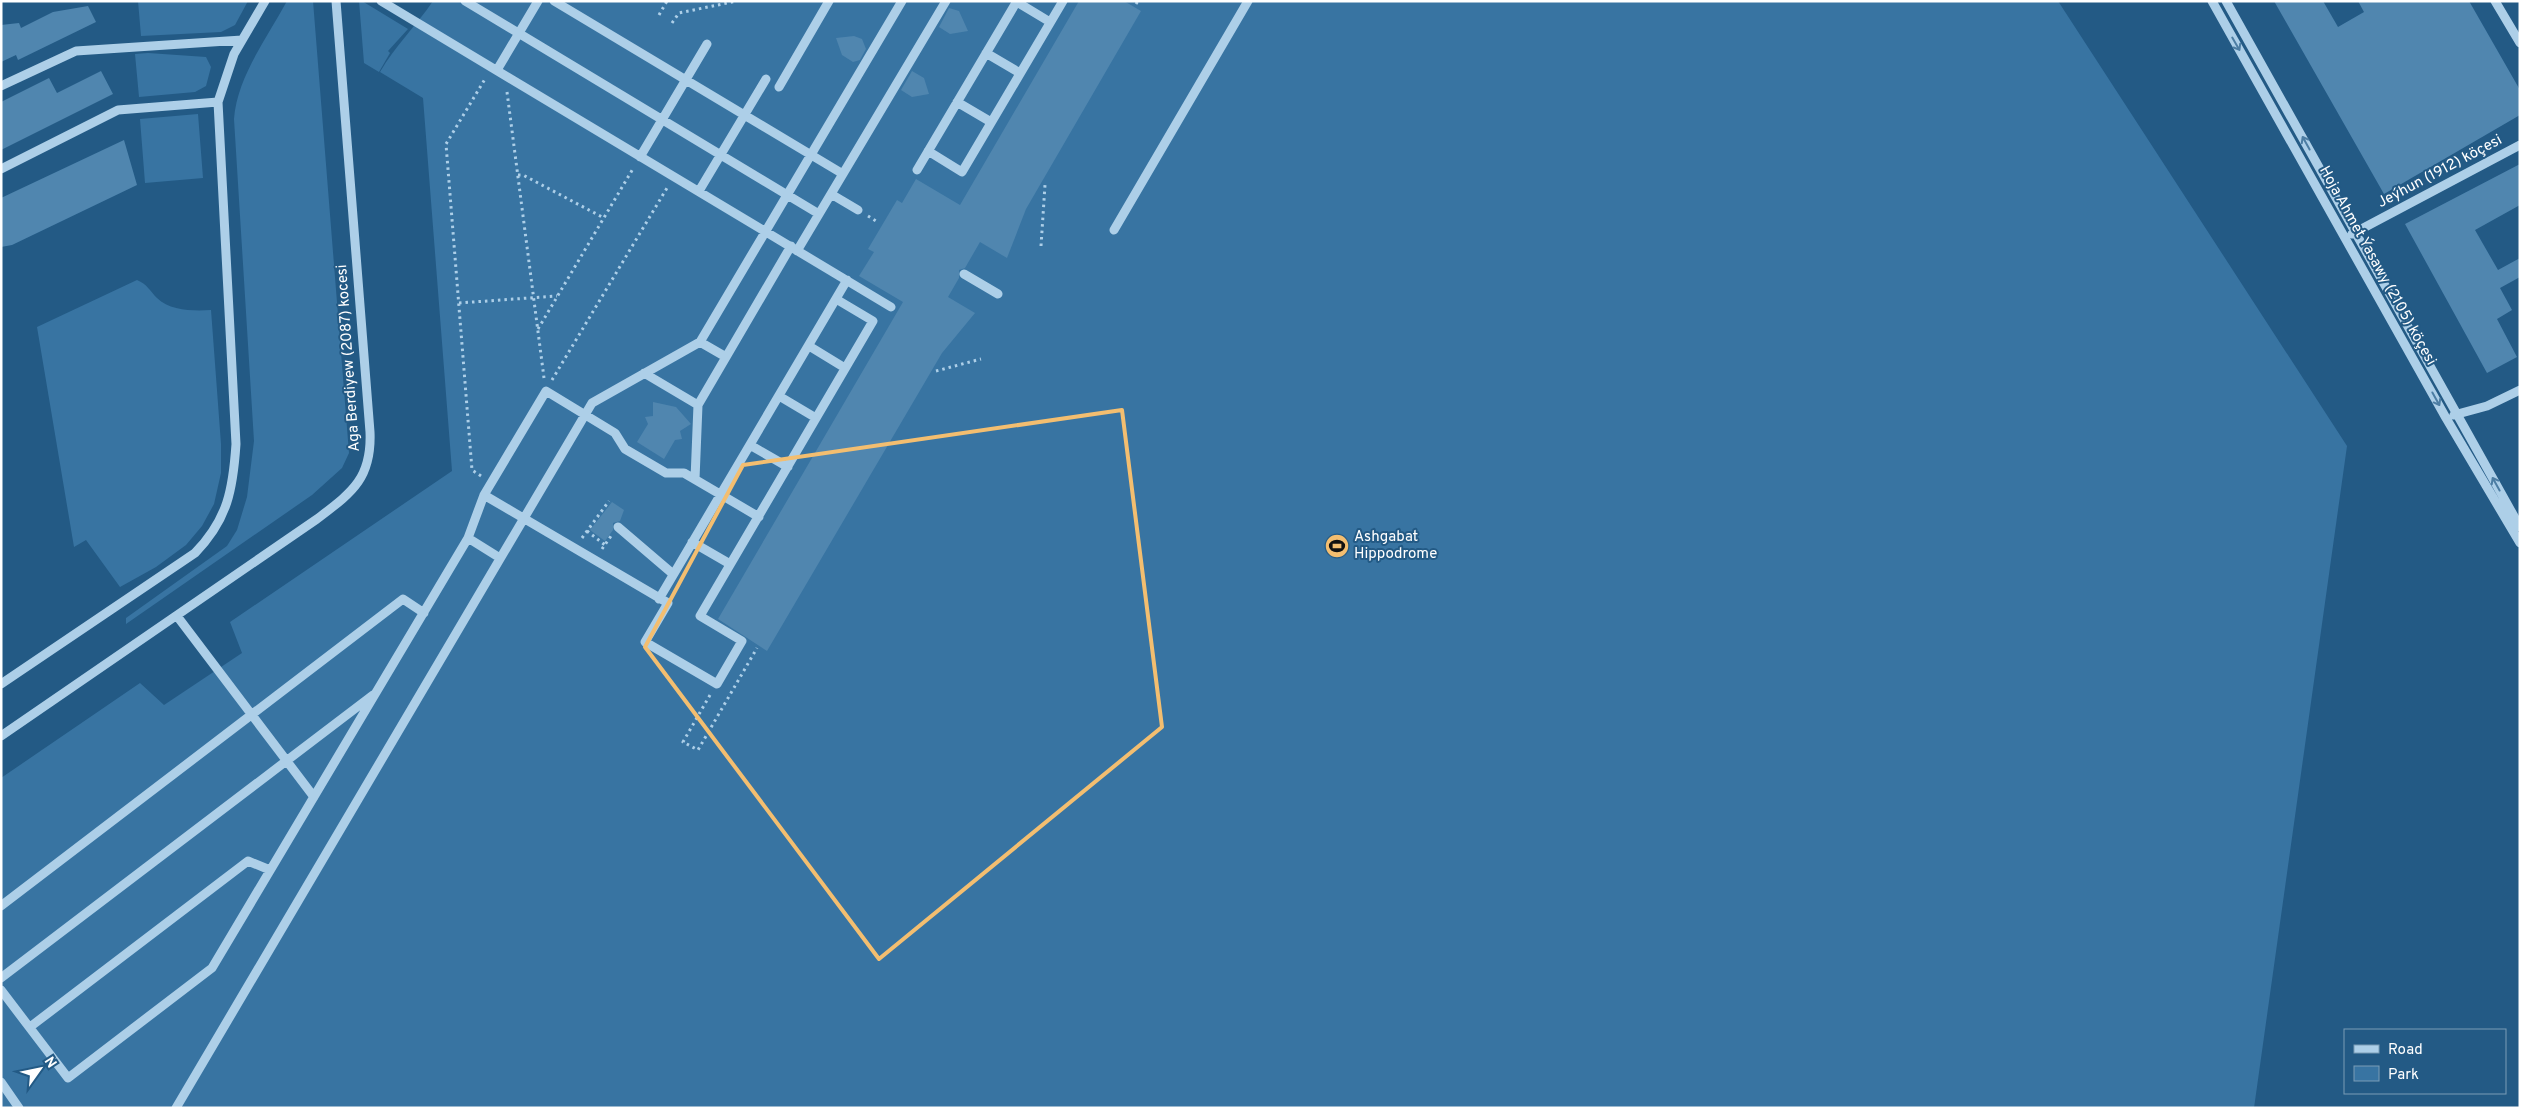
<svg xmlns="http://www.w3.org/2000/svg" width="2521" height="1109" font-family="Overpass,sans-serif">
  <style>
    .green { fill: #3874a2 }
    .building { fill: #5086af }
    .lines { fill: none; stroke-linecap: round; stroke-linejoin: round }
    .path { stroke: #adcfe8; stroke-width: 3; stroke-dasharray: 2.5 4; stroke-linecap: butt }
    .minor { stroke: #adcfe8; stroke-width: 9 }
    .oneway { stroke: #4c7da3 }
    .marked { fill: none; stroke: #f3be70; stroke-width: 4; stroke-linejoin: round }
    .labels { text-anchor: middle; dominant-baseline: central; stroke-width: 4; stroke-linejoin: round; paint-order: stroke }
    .street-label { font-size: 15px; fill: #fff; stroke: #235a85 }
    .poi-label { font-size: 15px; fill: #fff; stroke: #235a85; text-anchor: start }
  </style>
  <rect width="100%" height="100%" fill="#235a85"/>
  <path class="green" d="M138 1H248L235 25 221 32 141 36Z
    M287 1H313L349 453 342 468 312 495 126 624V618L227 546 237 530 247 497 254 441 234 119C237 77 267 38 287 1Z
    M359 1H362L408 29 388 51 390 53 379 72 364 63Z
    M433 1H2058L2347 446 2254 1108H1V778L140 683 164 705 242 653 230 622 452 471 423 98 380 72C395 46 416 26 433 1Z
    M148 53 206 57 211 67 206 86 195 92 139 97 135 54Z
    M198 114 203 178 145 183 140 119Z
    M137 280C147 284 150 291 157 298 170 311 194 311 211 310L221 444V473L214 504 202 526 186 545 156 567 120 587 86 540 74 547 37 327Z"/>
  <path class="building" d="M1079 1H1124L1141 11 1026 209 1007 258 980 242 965 268 959 270V278L948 297 975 313 942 353 767 651 718 619 903 302 859 276 874 252 868 249 897 200 902 203 916 179 960 205Z
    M2274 1H2323L2338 27 2364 12 2358 1H2469L2520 90V115L2384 194Z
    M88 6 96 22 18 60 16 55 1 62V25L19 23 21 28 53 12Z
    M949 8 959 11 968 31 950 34 939 27Z
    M854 36 862 39 866 49 860 60 853 62 842 55 836 38Z
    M101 71 113 94 1 150V102L49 78 57 93Z
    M912 71 924 78 929 94 912 97 901 90Z
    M124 140 137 185 12 245 1 247V198Z
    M2520 164V205L2475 230 2498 270 2520 258V277L2500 288 2512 310 2497 319 2517 357 2487 373 2405 224Z
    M653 402 676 407 691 424 680 431 682 439 675 440 664 459 637 442 648 424 645 417 653 416Z
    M612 502 624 510 620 521 613 523V530L605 541 590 530Z"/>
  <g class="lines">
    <path class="path" d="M1136 4 1138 1
      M659 15 667 1
      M672 23 679 13 737 1
      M507 92 544 378
      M518 175H523L604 218
      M868 216 876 221
      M1041 246 1045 185
      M459 303 557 296
      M538 329 634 167
      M936 371 981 359
      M552 380 667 188
      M481 476 472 470 446 144 485 79
      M587 531 605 545
      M582 538 609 501
      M602 549 611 536
      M710 695 683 742 698 750 757 648"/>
    <path class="minor" d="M381 1 891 307
      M465 1 819 214
      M554 1 843 174
      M2212 1 2446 418 2520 543
      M2226 1 2520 527
      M2495 1 2520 43
      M1017 2 1050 22
      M986 53 1020 73
      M497 70 538 1
      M1 86 76 51 242 40
      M779 87 829 1
      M957 102 991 122
      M928 151 962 172 1063 1
      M640 157 707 44
      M1 169 118 110 218 102
      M917 170 1017 1
      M699 191 766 79
      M831 194 858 210
      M1114 230 1248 1
      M2352 234 2520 145
      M797 251 946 1
      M964 274 998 294
      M700 342 726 357
      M809 346 845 368
      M644 373 698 405
      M779 396 816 418
      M2454 415 2487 406 2520 390
      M750 445 788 467
      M695 479 698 405 791 246
      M484 495 668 603 645 642 717 684 742 641 700 616 873 321 836 299
      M618 527 673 574
      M468 538 500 558
      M692 542 730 564
      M659 599 847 280
      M177 616 314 797
      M1 684 195 553C228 519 233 489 236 444L218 102 234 54 265 1
      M1 736 317 519C351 493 372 479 370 432L336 1
      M1 906 403 599 424 613
      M1 978 373 695
      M1 990 68 1078 212 968 468 538 484 495 546 391 615 433 625 449 666 473H684L759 517
      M30 1027 248 861 270 870
      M1 1082 19 1108
      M176 1108 592 403 700 342 902 1"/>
  </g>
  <defs><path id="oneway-shaft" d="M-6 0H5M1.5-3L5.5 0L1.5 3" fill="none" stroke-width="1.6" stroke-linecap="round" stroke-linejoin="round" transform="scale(1.25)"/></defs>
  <g class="oneway">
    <use href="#oneway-shaft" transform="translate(2236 44) rotate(60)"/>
    <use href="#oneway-shaft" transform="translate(2306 143) rotate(-119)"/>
    <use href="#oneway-shaft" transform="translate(2436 399) rotate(61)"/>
    <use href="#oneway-shaft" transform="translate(2496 484) rotate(-119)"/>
  </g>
  <path class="marked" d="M1122 410 1162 727 879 959 645 647 743 465Z"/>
  <defs>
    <g id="stadium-disc" transform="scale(1.25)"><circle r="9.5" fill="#f3be70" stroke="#235a85"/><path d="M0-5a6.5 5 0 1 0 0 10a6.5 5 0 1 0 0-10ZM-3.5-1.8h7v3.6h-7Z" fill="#111"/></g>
  </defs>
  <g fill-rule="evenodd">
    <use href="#stadium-disc" x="1337" y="546"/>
  </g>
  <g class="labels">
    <g class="street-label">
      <text transform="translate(2440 172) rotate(-28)">Jeýhun (1912) köçesi</text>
      <text transform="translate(2377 266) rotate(61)">Hoja Ahmet Ýasawy (2105) köçesi</text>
      <text transform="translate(349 358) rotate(-94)">Aga Berdiyew (2087) kocesi</text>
    </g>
    <g class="poi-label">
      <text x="1354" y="537">Ashgabat<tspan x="1354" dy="17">Hippodrome</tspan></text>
    </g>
  </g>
  <rect width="2521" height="1109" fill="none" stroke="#ffffff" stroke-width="5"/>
  <rect x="2344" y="1029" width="162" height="65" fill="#235a85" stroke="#7b9cb6"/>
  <rect x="2354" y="1045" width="25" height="8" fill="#adcfe8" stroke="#7b9cb6"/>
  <text x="2388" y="1054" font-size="15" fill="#ffffff">Road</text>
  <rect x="2354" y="1066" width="25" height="15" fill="#3874a2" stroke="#7b9cb6"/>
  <text x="2388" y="1079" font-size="15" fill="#ffffff">Park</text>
  <g transform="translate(40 1069) rotate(57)" stroke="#235a85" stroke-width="4" paint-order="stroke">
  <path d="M0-4L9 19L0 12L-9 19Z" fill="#ffffff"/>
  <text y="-8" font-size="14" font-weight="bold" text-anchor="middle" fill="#ffffff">N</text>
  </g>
</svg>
